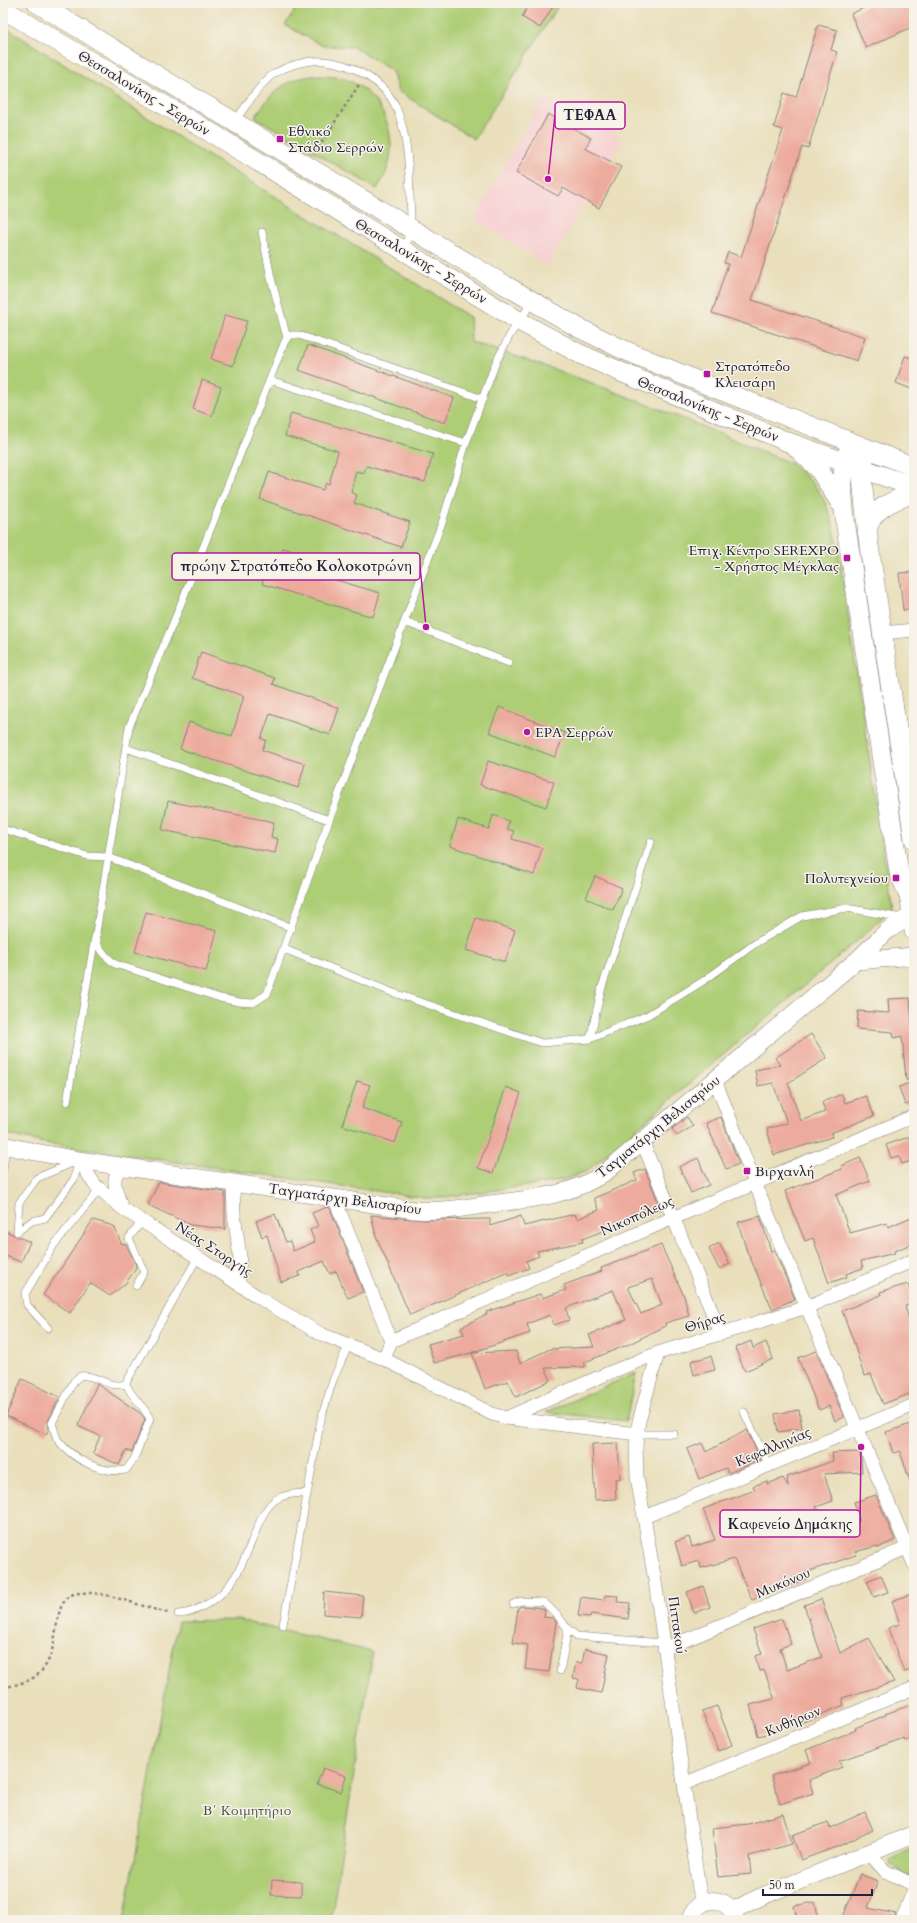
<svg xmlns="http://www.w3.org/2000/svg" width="917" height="1923" font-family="Cardo,serif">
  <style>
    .built { fill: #f7cfd2 }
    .green { fill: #aece76; stroke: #687858 }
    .building { fill: #edab9d; fill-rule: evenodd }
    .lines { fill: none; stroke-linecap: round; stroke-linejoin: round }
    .service-casing { stroke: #86807b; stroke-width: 8 }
    .minor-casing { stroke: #86807b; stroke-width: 14 }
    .tertiary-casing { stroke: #86807b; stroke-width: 18 }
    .secondary-casing { stroke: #86807b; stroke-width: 20 }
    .path { stroke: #86807b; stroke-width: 2.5; stroke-dasharray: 3 3; stroke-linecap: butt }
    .service { stroke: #fff; stroke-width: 7 }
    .minor { stroke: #fff; stroke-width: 13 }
    .tertiary { stroke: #fff; stroke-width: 17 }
    .secondary { stroke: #fff; stroke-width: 19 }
    .poi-dot { fill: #b5179e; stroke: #f7f3e8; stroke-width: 1.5 }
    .labels { text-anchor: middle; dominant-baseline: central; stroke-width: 3; stroke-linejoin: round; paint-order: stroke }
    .street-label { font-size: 14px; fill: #22223b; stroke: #f7f3e8 }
    .poi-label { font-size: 14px; fill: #22223b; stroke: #f7f3e8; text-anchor: start }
    .park-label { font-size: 14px; fill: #4c564d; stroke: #f7f3e8 }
    .leader { fill: none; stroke: #b5179e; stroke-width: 1.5 }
    .callout-dot { fill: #b5179e; stroke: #f7f3e8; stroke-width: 1.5 }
    .callout { fill: #f7f3e8; stroke: #b5179e; stroke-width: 1.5 }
    .callout-label { font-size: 15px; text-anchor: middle; font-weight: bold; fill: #22223b }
  </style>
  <rect width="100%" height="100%" fill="#f7f3e8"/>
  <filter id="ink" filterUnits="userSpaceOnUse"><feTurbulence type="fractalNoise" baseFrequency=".025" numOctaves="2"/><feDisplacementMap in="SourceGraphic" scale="8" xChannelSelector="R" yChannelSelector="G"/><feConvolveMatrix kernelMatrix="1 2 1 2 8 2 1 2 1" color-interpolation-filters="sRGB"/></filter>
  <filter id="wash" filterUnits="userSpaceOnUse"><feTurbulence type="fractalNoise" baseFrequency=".012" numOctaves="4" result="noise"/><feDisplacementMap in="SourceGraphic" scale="16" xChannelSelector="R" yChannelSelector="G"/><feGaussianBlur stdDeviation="0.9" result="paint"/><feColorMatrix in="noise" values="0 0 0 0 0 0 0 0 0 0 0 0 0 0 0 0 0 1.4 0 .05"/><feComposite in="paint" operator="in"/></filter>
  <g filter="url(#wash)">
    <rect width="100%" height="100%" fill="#e9dfbb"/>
    <path class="built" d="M543 97 622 138 548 266 474 219Z"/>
    <path class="green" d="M300 3H560L474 139 398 91 392 71 354 47 323 46 285 25Z
      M3 26 194 147 470 317 471 342C580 375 685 419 790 463 826 488 832 514 839 555L892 908 865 934 587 1171 566 1179 541 1184 431 1199 45 1143 3 1134Z
      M313 76C322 76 332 76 341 78 378 88 399 130 388 167 386 175 381 182 377 189L255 117C271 93 284 79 313 76Z
      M636 1373 626 1421 546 1412Z
      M238 1620 373 1652 331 1920H124L178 1621Z
      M914 1847V1868L908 1878 890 1863 889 1859Z"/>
    <g id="blocks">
      <path class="building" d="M530 3H555L540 28 522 17Z
        M874 3H914V26L866 48 851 14Z
        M818 25 837 30 831 50 837 52 808 149 802 147 752 300 865 337 857 361 712 313 728 264 724 263 728 252 741 257 783 130 774 127 784 93 796 97Z
        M548 114 591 138 585 148 621 167 599 208 563 188 558 196 516 173Z
        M225 315 247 321 233 366 211 359Z
        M308 345 454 398 445 423 299 370Z
        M905 356 914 359V390L896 383Z
        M202 380 221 387 212 416 193 409Z
        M291 413 433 454 425 482 366 466 364 473 356 471 351 492 357 495 354 503 410 522 401 547 260 499 269 472 323 490 326 483 329 484 338 451 285 436Z
        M283 548 310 556 306 571 380 593 373 617 262 584 270 556 279 559Z
        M914 572V609L903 610 899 573Z
        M201 652 275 678 273 684 339 708 330 735 270 714 261 739 266 740 262 750 305 764 298 788 180 749 189 722 232 736 244 696 192 678Z
        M499 707 565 733 555 757 489 732Z
        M488 761 554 782 546 807 480 785Z
        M168 801 274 822 271 837 278 839 275 853 162 830Z
        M493 815 509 821 507 829 514 831 512 839 542 848 534 875 450 846 458 819 489 829Z
        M595 876 622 888 613 910 586 898Z
        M146 912 217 931 206 971 135 952Z
        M476 918 515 930 505 962 466 950Z
        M910 998 912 1023 914 1022V1080H906L902 1036 894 1038 893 1032 857 1029 858 1011 889 1013 888 999Z
        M811 1034 827 1058 788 1083 801 1121 825 1112 822 1102 842 1094 845 1103 866 1096 874 1116 831 1133 832 1137 774 1155 767 1129 787 1123 773 1083 758 1086 755 1070 780 1065 775 1058Z
        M357 1081 370 1085 362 1108 402 1122 395 1143 342 1125Z
        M914 1081V1102L905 1105 899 1087Z
        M506 1087 521 1093 493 1173 478 1168Z
        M687 1117 693 1126 677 1136 672 1129Z
        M721 1117 739 1164 726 1169 706 1123Z
        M914 1135V1160L902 1164 899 1156 891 1158 886 1145Z
        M698 1158 709 1185 691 1193 679 1167Z
        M860 1158 870 1181 836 1195 850 1233 887 1223 888 1227 914 1216V1243L894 1251 895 1253 861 1261 863 1268 846 1274 847 1277 829 1283 813 1238 805 1241 785 1191 842 1169 841 1166Z
        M645 1169 661 1209 582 1239 583 1242 537 1251 539 1256 526 1261 529 1268 509 1276 508 1272 410 1315 376 1236 371 1215 423 1220 490 1219V1226L521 1216 524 1226 575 1214 577 1219 599 1210 594 1198 637 1180 634 1173Z
        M159 1182 225 1192V1229L191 1225 148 1205Z
        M327 1207 330 1208 363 1292 348 1298 336 1271 330 1274 324 1261 299 1272 300 1276 281 1282 267 1235 262 1237 256 1221 275 1214 286 1242 290 1241 293 1251 315 1242 310 1230 318 1226 312 1213Z
        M760 1216 771 1251 774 1250 795 1299 772 1309 749 1255H748L738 1222Z
        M93 1220 114 1226 121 1243 126 1244 136 1265 135 1270 125 1284 110 1296 90 1283 70 1313 43 1295Z
        M3 1230 30 1242 21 1262 3 1255Z
        M719 1243 730 1264 719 1269 709 1249Z
        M661 1245 684 1296 689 1316 665 1323 666 1326 627 1345 585 1362V1367L545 1368 551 1380 516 1397 508 1381 485 1389 472 1353 516 1351 520 1363 550 1349 594 1347 589 1335 626 1320 613 1290 566 1308 569 1320 554 1325 550 1315 527 1324 530 1333 471 1353 434 1363 428 1344 464 1334 461 1327 487 1314 486 1312 540 1294 542 1298 566 1290 564 1285 602 1271 601 1268ZM652 1279 662 1305 641 1314 628 1287Z
        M908 1284 914 1303 905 1306 914 1336V1392L883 1404 871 1374 864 1376 852 1337 842 1311 881 1295 880 1292Z
        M751 1341 753 1348 766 1342 773 1359 745 1371 735 1348Z
        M816 1351 844 1417 835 1421 829 1406 819 1410 798 1358Z
        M711 1356 715 1370 694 1375 691 1361Z
        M22 1379 60 1397 48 1421 49 1429 46 1434 6 1416Z
        M97 1384 140 1413 145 1419 132 1452 126 1450 119 1465 93 1453 100 1436 78 1426Z
        M799 1410 802 1428 778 1432 775 1414Z
        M914 1423V1487H912L900 1451 893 1453 886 1432Z
        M747 1430 761 1460 728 1473 726 1468 699 1479 687 1449 702 1443 706 1452Z
        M618 1443 620 1479H615L616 1499 595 1500 592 1444Z
        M859 1452 861 1459 862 1472 824 1474 833 1501 816 1507 826 1537 849 1529 848 1525 860 1521 854 1502 876 1495 895 1540 878 1548 877 1546 855 1552 856 1555 804 1573 806 1579 752 1600 734 1559 701 1568 698 1561 682 1566 675 1542 689 1537 692 1547 715 1540 703 1509 755 1490 753 1486 767 1481V1484L783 1478 788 1486 787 1477 833 1461 832 1453Z
        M881 1575 888 1592 874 1597 867 1581Z
        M703 1586 710 1607 694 1613 687 1592Z
        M324 1592 363 1596 361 1617 323 1614Z
        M914 1593V1669L904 1672 888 1628 900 1624 892 1601Z
        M605 1595 618 1596 617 1602 630 1603 628 1619 591 1614 590 1617 578 1616 581 1597 604 1600Z
        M821 1599 840 1653 869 1638 894 1682 842 1698 844 1705 798 1724 776 1729 777 1732 758 1736 750 1705 773 1699 774 1697 764 1670 760 1671 755 1656 762 1654 753 1629 782 1619 791 1644 780 1648 787 1670 822 1657 804 1605Z
        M522 1606 542 1608 545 1610 544 1617 553 1618 556 1622 549 1672 525 1669 528 1645 513 1643 518 1608Z
        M585 1649 609 1654 601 1693 577 1688 579 1679 573 1678 576 1662 582 1663Z
        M914 1704V1738L905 1741 904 1738 839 1761 842 1767 809 1780 813 1793 780 1804 771 1776 811 1763 806 1750 856 1730 855 1728 886 1715 885 1714Z
        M717 1706 732 1745 718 1751 702 1711Z
        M323 1768 346 1776 341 1792 317 1784Z
        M865 1812 873 1830 839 1846 801 1860 792 1835 828 1822 830 1828Z
        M783 1814 792 1844 749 1856 751 1874 718 1877 712 1828 748 1824Z
        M860 1874 878 1881 868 1908 896 1914 894 1920H842Z
        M272 1880 301 1882V1896L271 1895Z
        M815 1902 819 1920H797L794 1906Z"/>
    </g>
  </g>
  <g filter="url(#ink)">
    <use href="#blocks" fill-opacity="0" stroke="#86807b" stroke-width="1"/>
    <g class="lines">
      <g class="service-casing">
        <path id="service" d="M234 122C246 107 257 87 272 75 286 66 308 59 324 61 351 63 385 82 396 107 410 140 409 181 411 216L410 227 405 251
          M262 232 271 278 287 338
          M270 380 466 443
          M483 399 299 335H291L285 341 174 621 129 727 96 933 98 946 107 957 115 964 134 970 220 998 239 1002 253 1003 267 994 329 820 443 520 466 443 496 362 510 335 532 302
          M405 622 509 663
          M126 748 329 820
          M3 829 87 856 108 857 292 928
          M284 949 391 992 542 1043 590 1039 602 987 651 842
          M590 1039 648 1015 705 980 756 943 802 916 847 908 902 918
          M67 1102 95 937
          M79 1160 74 1179 45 1218 32 1221 17 1232 19 1203 37 1178Z
          M3 1170 6 1146
          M136 1286 144 1272 129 1238 142 1221
          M48 1328 27 1305 25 1294 54 1245 100 1189
          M126 1383C130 1397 144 1405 150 1419L134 1459 126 1470C102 1474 73 1460 58 1440 55 1436 54 1428 52 1423L74 1381 80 1376C95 1373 112 1391 126 1383L198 1257
          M744 1412 769 1466
          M637 1434H674
          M513 1604 521 1601 544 1602 557 1615 568 1629 577 1636 663 1643
          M178 1614C189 1614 199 1609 209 1603 236 1587 244 1559 256 1531 260 1519 265 1508 275 1500 284 1494 296 1493 307 1493
          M283 1625 321 1419 333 1380 348 1346
          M560 1671 568 1629"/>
      </g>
      <g class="minor-casing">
        <path id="minor" d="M882 633 914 630
          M899 736 914 735
          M715 1080 755 1183 914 1564
          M642 1141 721 1334
          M79 1160 95 1185 122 1208 269 1304 321 1334 384 1359 492 1414 506 1418 637 1434
          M233 1183 234 1214 240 1257 238 1283
          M334 1197 391 1341
          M122 1208C117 1194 105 1168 131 1168
          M658 1353 639 1421 636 1446 637 1477 655 1581 699 1889 703 1902
          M384 1359 391 1341 673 1218 914 1116
          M506 1418 604 1375 658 1353 807 1307 914 1260
          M644 1517 914 1405
          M664 1649 914 1545
          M684 1784 914 1688
          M869 1853 885 1871 914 1885
          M902 1920 914 1890"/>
      </g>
      <g class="tertiary-casing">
        <path id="tertiary" d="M856 961 887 931 912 915
          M3 1145 30 1151 79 1160 414 1210C440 1212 465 1208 490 1204 531 1199 573 1196 607 1171L856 961 914 956
          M732 1911 758 1898 914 1834
          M691 1920C696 1894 730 1894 735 1920"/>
      </g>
      <g class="secondary-casing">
        <path id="secondary" d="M37 3 486 274 579 328 622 349 712 387 914 467
          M3 9 218 137 519 321 580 354 621 372 788 442 914 487
          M797 448 818 468 841 504
          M848 452C839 477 843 501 846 527L899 872 910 899 914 931
          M864 459 861 469 869 546 914 839
          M867 533C869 509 894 500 914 493"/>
      </g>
      <path class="path" d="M315 153 360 83
        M3 1686C10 1687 15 1685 21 1683 73 1669 41 1597 79 1593 105 1590 143 1608 169 1613"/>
      <use href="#service" class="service"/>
      <use href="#minor" class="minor"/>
      <use href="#tertiary" class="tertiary"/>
      <use href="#secondary" class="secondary"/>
    </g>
  </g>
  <g class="poi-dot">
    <rect x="276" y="135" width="8" height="8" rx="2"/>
    <rect x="703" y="370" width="8" height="8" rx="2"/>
    <rect x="843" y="554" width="8" height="8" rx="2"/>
    <circle cx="527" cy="732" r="4"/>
    <rect x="892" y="874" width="8" height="8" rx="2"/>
    <rect x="743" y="1167" width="8" height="8" rx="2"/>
  </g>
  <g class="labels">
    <g class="street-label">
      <text transform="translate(144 93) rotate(31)">Θεσσαλονίκης - Σερρών</text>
      <text transform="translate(421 261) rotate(31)">Θεσσαλονίκης - Σερρών</text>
      <text transform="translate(708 409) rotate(22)">Θεσσαλονίκης - Σερρών</text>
      <text transform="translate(658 1127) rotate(-39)">Ταγματάρχη Βελισαρίου</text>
      <text transform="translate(345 1199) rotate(8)">Ταγματάρχη Βελισαρίου</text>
      <text transform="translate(637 1216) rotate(-24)">Νικοπόλεως</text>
      <text transform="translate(214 1249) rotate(33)">Νέας Στοργής</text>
      <text transform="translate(705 1322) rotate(-17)">Θήρας</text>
      <text transform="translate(773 1447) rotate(-23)">Κεφαλληνίας</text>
      <text transform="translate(783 1583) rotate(-23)">Μυκόνου</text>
      <text transform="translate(677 1625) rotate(82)">Πιττακού</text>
      <text transform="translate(793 1721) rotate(-23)">Κυθήρων</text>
    </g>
    <g class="poi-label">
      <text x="288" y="131">Εθνικό<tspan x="288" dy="16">Στάδιο Σερρών</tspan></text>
      <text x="715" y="366">Στρατόπεδο<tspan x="715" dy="16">Κλεισάρη</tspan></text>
      <text x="839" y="550" text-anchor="end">Επιχ. Κέντρο SEREXPO<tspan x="839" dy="16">- Χρήστος Μέγκλας</tspan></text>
      <text x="535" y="732">ΕΡΑ Σερρών</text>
      <text x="888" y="878" text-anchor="end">Πολυτεχνείου</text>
      <text x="755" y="1171">Βιρχανλή</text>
    </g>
    <g class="park-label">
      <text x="247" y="1810">Β΄ Κοιμητήριο</text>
    </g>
  </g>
  <path class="leader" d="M548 179L555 115M426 627L420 566M861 1447L860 1524"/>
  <g class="callout-dot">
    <circle cx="548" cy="179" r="4"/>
    <circle cx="426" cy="627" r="4"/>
    <circle cx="861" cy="1447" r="4"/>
  </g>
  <g class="callout">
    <rect x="555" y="102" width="70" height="27" rx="4"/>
    <rect x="172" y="553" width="248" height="27" rx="4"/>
    <rect x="720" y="1510" width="140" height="27" rx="4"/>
  </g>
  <g class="callout-label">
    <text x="590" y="120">ΤΕΦΑΑ</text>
    <text x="296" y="571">πρώην Στρατόπεδο Κολοκοτρώνη</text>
    <text x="790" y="1529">Καφενείο Δημάκης</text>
  </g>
  <rect width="917" height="1923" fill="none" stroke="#f7f3e8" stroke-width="16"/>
  <path d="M763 1889v6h109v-6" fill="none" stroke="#22223b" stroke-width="2"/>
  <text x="769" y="1889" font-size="12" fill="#22223b" stroke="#f7f3e8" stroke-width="3" paint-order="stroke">50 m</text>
</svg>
